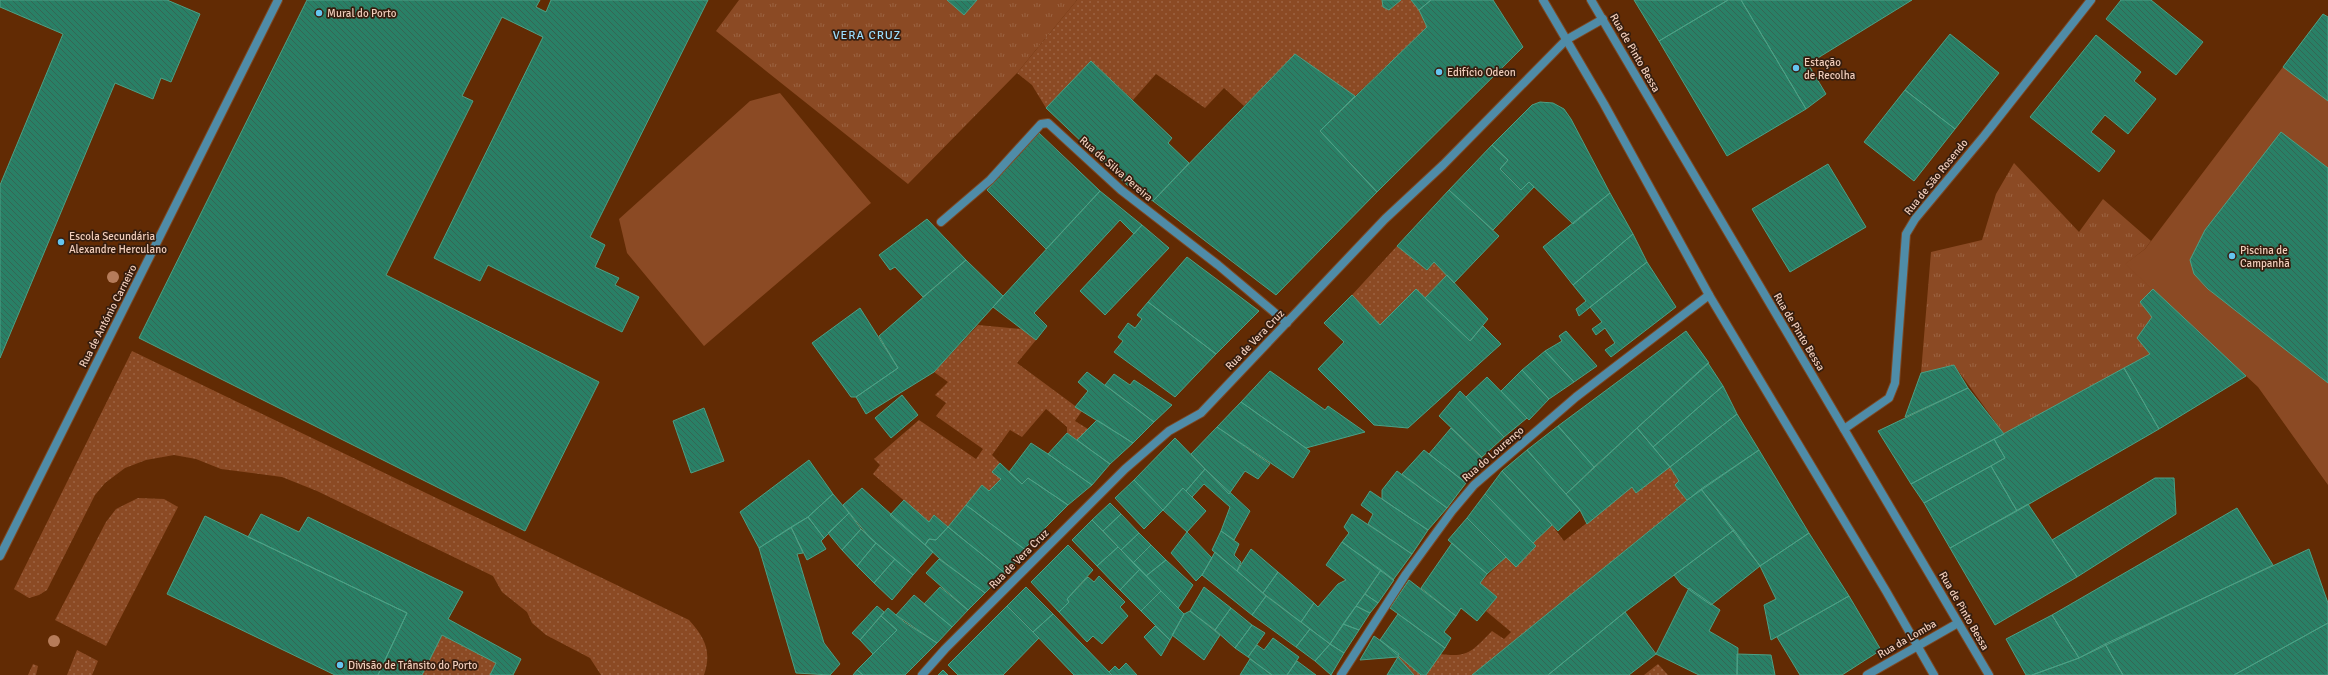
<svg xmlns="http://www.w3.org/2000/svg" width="2328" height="675" font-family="Signika,sans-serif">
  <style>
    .grass { fill: url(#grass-tufts) }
    .park { fill: url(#park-dots) }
    .pitch { fill: #8b4a24 }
    .building { fill: url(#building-back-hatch); stroke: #4da085 }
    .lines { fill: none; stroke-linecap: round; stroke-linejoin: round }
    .minor-casing { stroke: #7c4825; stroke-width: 10 }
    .tertiary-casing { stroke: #7c4825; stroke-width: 10 }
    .minor { stroke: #4f8ca8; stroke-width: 8 }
    .tertiary { stroke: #4f8ca8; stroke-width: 8 }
    .tree { fill: #b67c5a }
    .poi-dot { fill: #65c5ef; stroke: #361d0e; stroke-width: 1.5 }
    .labels { text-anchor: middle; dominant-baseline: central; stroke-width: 3.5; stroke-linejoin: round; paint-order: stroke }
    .poi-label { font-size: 11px; fill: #f0cdbb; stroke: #361d0e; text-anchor: start }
    .street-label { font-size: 11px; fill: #f0cdbb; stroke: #361d0e }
    .neighbourhood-label { font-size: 12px; letter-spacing: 1px; fill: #9adcfc; stroke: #361d0e }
  </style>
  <defs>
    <pattern id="grass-tufts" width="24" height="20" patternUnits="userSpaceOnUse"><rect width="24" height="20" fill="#8b4a24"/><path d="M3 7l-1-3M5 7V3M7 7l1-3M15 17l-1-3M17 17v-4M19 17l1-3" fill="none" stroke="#9c6342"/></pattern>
    <pattern id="park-dots" width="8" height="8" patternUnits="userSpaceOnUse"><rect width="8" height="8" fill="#8b4a24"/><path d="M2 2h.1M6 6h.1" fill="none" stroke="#9c6342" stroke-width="1.8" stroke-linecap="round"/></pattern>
    <pattern id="building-back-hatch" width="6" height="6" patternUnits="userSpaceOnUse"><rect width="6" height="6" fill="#298066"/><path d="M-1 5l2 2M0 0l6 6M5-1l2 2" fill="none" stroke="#356654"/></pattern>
  </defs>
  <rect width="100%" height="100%" fill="#622b04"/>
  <path class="grass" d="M739 0H1077L1017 73 908 184 716 31Z
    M2014 163 2079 232 2103 199 2151 241 2145 249 2126 264 2153 289 2140 302 2152 317 2137 338 2150 354 2004 434 1954 365 1921 373 1931 252 1982 240 1996 194Z"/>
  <path class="park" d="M1077 0H1382L1383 7 1389 10 1401 0H1411L1419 10 1427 27 1355 96 1295 54 1244 106 1224 88 1205 108 1156 74 1133 100 1091 61 1046 108 1032 85 1017 73Z
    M1397 246 1427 270 1434 262 1447 275 1425 298 1416 289 1380 325 1352 295Z
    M978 325 1022 329 1036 340 1017 363 1082 411 1075 421 1088 429 1077 440 1067 433V427L1046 409 1022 437 1010 430 992 455 1000 463 993 472 1001 479 989 491 982 485 948 527 935 515 929 522 873 474 880 465 874 459 919 420 976 459 983 449 936 416 946 403 935 395 948 382 934 372Z
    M132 351 689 620C705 638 712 651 704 675H601L590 658 546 635 532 623 527 612 502 592 493 576 317 491 282 477 221 469 196 459 174 455 146 460 125 468 105 483 95 495 47 590 39 595 29 598 14 589Z
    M1670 467 1679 481 1676 485 1687 500 1472 675H1426L1440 654C1469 658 1472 651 1492 631L1504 639 1511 632 1486 611 1497 597 1480 583 1506 557 1516 567 1536 546 1533 543 1552 525 1564 541 1632 487 1636 493Z
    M138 498 164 499 178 507 106 646 55 620 106 522 116 509Z
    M442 635 496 663 490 675H422Z
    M77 650 98 661 92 675H67Z
    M1399 654 1421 675H1414L1398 657Z
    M33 664 38 666 36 675H28Z
    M1658 664 1668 675H1644Z"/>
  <path class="pitch" d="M2323 14 2328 17V485L2258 387 2125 264 2145 249Z
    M780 93 871 203 704 346 627 253 619 219 750 101Z"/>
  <path class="building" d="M0 0H167L200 14 171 82 161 78 153 99 115 83 0 358V185L63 34 0 7Z
    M307 0H540L536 7 546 12 551 0H708L590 237 605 245 595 267 619 278 615 285 639 297 622 332 488 265 480 281 434 258 543 37 502 17 462 96 473 101 386 275 599 382 525 531 139 338Z
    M947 0H977L964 15Z
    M1382 0H1401L1389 10 1383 7Z
    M1411 0H1431L1419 10Z
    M1431 0H1493L1523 47 1377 192 1320 131 1427 27 1419 10Z
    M1634 0H1728L1659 41Z
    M1728 0H1741L1806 109 1727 156 1659 41Z
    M1741 0H1912L1808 64 1826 94 1806 109Z
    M2121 0H2151L2203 42 2176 75 2106 19Z
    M2323 14 2328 17V101L2283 67Z
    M1950 34 1999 73 1955 129 1905 90Z
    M2096 35 2141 72 2134 81 2156 99 2128 134 2105 115 2091 132 2115 151 2099 172 2030 117Z
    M1295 54 1355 96 1320 131 1377 192 1276 295 1153 201Z
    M1091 61 1172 138 1168 143 1189 163 1153 201 1127 185 1046 108Z
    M1905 90 1955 129 1914 181 1864 142Z
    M1540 102 1553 103 1564 109 1571 119 1610 193 1573 224 1529 182 1521 190 1500 169 1508 160 1492 145 1532 105Z
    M2281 132 2328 168V383L2208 289 2194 274 2190 260 2205 230Z
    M1039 133 1100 191 1046 249 987 190Z
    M1492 145 1508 160 1500 169 1521 190 1529 182 1534 187 1493 230 1449 190Z
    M1828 164 1866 227 1790 272 1752 209Z
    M1449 190 1499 236 1454 283 1434 262 1427 270 1397 246Z
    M1100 191 1142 225 1134 234 1120 220 1034 313 1047 326 1036 340 993 307Z
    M1610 193 1633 234 1573 285 1543 247Z
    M927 219 966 260 923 297 895 267 890 270 879 255Z
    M1142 225 1169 248 1105 315 1080 291Z
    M1633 234 1647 262 1579 316 1576 309 1586 301 1573 285Z
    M1187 257 1259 311 1216 354 1148 302Z
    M966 260 1003 296 934 372 866 414 856 397 898 368 879 336Z
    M1647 262 1676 307 1611 357 1605 350 1615 343 1605 328 1596 335 1592 329 1602 322 1590 307Z
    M1447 275 1488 319 1470 341 1425 298Z
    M1416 289 1470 341 1483 326 1501 344 1408 428 1374 425 1318 369 1344 342 1324 323 1352 295 1380 325Z
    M2153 289 2246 376 2159 429 2124 368 2150 354 2137 338 2152 317 2140 302Z
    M1148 302 1216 354 1175 397 1114 352 1123 341 1118 337 1128 323 1135 328 1142 319 1137 315Z
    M860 308 898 368 856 397H851L812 343Z
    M1566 331 1597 366 1574 382 1545 351 1562 341 1559 336Z
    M1686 331 1709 363 1594 467 1558 426Z
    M1545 351 1574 382 1549 399 1522 370Z
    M1708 363 1723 386 1653 447 1637 428Z
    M1954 365 1968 388 1905 417 1921 373Z
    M2124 368 2159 429 2017 511 1991 466 2005 458 1994 439Z
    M1522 370 1549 399 1529 420 1501 391Z
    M1270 371 1325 410 1328 406 1365 432 1306 448 1241 402Z
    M1087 372 1154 422 1133 443 1075 407 1088 391 1078 382Z
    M1114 374 1130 385 1134 380 1172 405 1154 422 1105 385Z
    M1487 377 1527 418 1504 437 1466 397Z
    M1723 386 1737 414 1670 467 1653 447Z
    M1968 388 2004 434 1911 484 1878 431Z
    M1460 391 1504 437 1482 457 1439 416Z
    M902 395 918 415 891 438 875 418Z
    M1241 402 1310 451 1293 478 1217 427Z
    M704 408 724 461 691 473 673 421Z
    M1737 414 1759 450 1687 500 1675 485 1679 481 1670 467Z
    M1097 420 1133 443 1110 464 1077 440Z
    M1558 426 1594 467 1566 494 1527 450Z
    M1217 427 1270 464 1258 479 1245 471 1229 494 1191 454Z
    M1451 428 1484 460 1466 483 1429 454Z
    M1637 428 1670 467 1636 493 1632 487 1587 524 1580 510 1566 494Z
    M1067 433 1110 464 1092 485 1048 454Z
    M1175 438 1205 469 1186 491 1183 488 1163 510 1134 480Z
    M1994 439 2005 458 1924 503 1911 484Z
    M1031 443 1048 454 1092 485 1068 505 1028 478 1022 484 1009 472Z
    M1424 450 1466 483 1447 508 1402 474Z
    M1527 450 1580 510 1558 531 1502 471Z
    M1759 450 1809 533 1760 566 1701 489Z
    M809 460 833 494 808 517 759 548 740 512Z
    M1000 463 1022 484 1028 478 1068 505 1024 549 966 505 982 485 989 491 1001 479 992 472Z
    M1991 466 2017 511 1950 548 1924 503Z
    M1205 469 1250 511 1234 540 1221 531 1230 507 1204 484 1192 497 1186 491Z
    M1397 471 1447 508 1428 530 1382 499V490Z
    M1502 471 1552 525 1533 543 1485 494Z
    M2155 478H2174L2176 514 2077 577 2052 540Z
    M1134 480 1163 510 1144 529 1115 498Z
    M862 488 933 552 913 575 870 538 843 505Z
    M1183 488 1206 511 1187 532 1163 510Z
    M1701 489 1734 530 1625 612 1548 675H1472Z
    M1370 491 1428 530 1412 554 1368 524 1373 514 1361 505Z
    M833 494 849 513 824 538 808 517Z
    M1485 494 1536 546 1516 567 1467 518Z
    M904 500 929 522 934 515 948 527 936 540 929 539 925 545 890 515Z
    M1110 503 1121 514 1103 531 1092 520Z
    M2028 504 2077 577 1995 625 1950 548Z
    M966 505 1027 551 1005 573 948 527Z
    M2237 508 2273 565 2079 658 2052 615Z
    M849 513 861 529 842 550 828 533Z
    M261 514 299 532 308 517 463 592 448 619 521 659 513 675H490L496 663 442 635 422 675H378L407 613 248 537Z
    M1121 514 1139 533 1121 550 1103 531Z
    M1352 514 1412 554 1393 580 1342 542 1349 533 1344 527Z
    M205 516 407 613 378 675H335L167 594Z
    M808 517 824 538 821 541 826 549 807 560 791 527Z
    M1467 518 1506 557 1487 574 1448 540Z
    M1092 520 1118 547 1097 566 1072 540Z
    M791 527 803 553 797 554 824 643 840 664 830 675 796 673 759 548Z
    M948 527 1005 573 985 593 940 559 925 545 929 539 936 540Z
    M861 529 876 543 857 566 842 550Z
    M1734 530 1760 566 1711 605 1681 584 1674 575Z
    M1221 531 1239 544 1234 555 1241 562 1237 571 1212 550Z
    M1187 532 1212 558 1202 575 1196 581 1171 553Z
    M1139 533 1151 545 1133 563 1121 550Z
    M1809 533 1849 596 1771 640 1764 605 1776 599 1760 566Z
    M1342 542 1381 570 1330 644 1301 622 1314 603 1318 607 1338 584 1346 580 1326 565Z
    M876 543 895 559 874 583 857 566Z
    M1452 543 1487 574 1480 583 1497 597 1477 621 1461 608 1456 616 1421 588Z
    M1068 545 1093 570 1067 599 1069 602 1059 612 1031 582Z
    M1151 545 1166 560 1146 576 1133 563Z
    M1118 547 1140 569 1120 590 1097 566Z
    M1251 549 1278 572 1263 593 1237 571Z
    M2309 549 2328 603V623L2234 675H2123L2105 644Z
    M1215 552 1266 596 1252 615 1202 575Z
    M895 559 913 575 892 600 874 583Z
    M939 559 985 593 968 610 926 573Z
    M1166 560 1193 585 1178 608 1146 576Z
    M1140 569 1161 591 1141 611 1120 590Z
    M1381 570 1394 580 1378 603 1365 594Z
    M1278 572 1314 603 1301 622 1263 593Z
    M1099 576 1125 602 1120 607 1128 616 1102 644 1093 636 1087 642 1059 612 1069 602 1067 599 1088 577 1094 582Z
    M1409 580 1456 616 1444 632 1451 638 1445 648 1390 608Z
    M940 587 968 610 952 627 924 604Z
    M1026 587 1053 614 1033 632 1007 606Z
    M1204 587 1231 608 1215 630 1190 611Z
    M1689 588 1720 610 1709 631 1738 648 1737 675H1699L1656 654Z
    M1161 591 1184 614 1170 640 1141 611Z
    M1365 594 1378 603 1370 613 1356 606Z
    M914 595 952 627 937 643 896 615Z
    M1266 596 1310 629 1296 647 1252 615Z
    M1849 596 1881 650 1842 675H1800L1777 637Z
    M877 606 884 612 860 640 852 633Z
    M1007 606 1039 638 1003 675H958L948 665Z
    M1356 606 1370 613 1359 630 1343 624Z
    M888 608 904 622 937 643 905 675H863L857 670 897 630 881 616Z
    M1231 608 1252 625 1235 648 1215 630Z
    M1190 611 1220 635 1204 660 1172 635 1184 614Z
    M1625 612 1656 654 1629 675H1548Z
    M1053 614 1109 672 1112 675H1074L1033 632Z
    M1398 614 1445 648 1426 675H1421L1380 640Z
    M2052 615 2079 658 2032 675H2026L2006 639Z
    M881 616 897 630 873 654 860 640Z
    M2328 623V675H2234Z
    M1343 624 1359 630 1344 653 1330 644Z
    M1252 625 1265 633 1248 657 1235 648Z
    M1155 626 1170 640 1161 656 1144 637Z
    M1310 629 1330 644 1315 661 1296 647Z
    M1374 636 1399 654 1398 657 1360 660Z
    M1273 638 1299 657 1287 675H1272L1248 657 1257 645 1264 650Z
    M1330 644 1344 653 1331 675 1315 661Z
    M2105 644 2123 675H2032L2079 658Z
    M1737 654 1771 655 1775 675H1737Z
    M1398 657 1414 675H1387Z
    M1250 659 1272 675H1240Z
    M1297 661 1316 675H1287Z
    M1126 663 1137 675H1112L1109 672 1115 666 1119 670Z
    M857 670 863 675H853Z
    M943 670 948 675H938Z"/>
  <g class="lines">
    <g class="minor-casing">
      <path id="minor" d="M941 222 990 180 1041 124 1048 123 1121 190 1218 265 1287 323
        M1844 429 1889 398 1895 383 1906 234 1915 219 1984 136 2091 0
        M922 675 945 649 1125 469 1169 431 1201 413 1385 219 1443 165 1566 40 1603 19
        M1341 675 1406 574 1452 511 1474 485 1576 397 1709 295
        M1867 675 1958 623"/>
    </g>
    <g class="tertiary-casing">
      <path id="tertiary" d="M1543 0 1604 104 1709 295 1886 591 1934 675
        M1591 0 1989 675
        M0 556 278 0"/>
    </g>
    <use href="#minor" class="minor"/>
    <use href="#tertiary" class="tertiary"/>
  </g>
  <g class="tree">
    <circle cx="113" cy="277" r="6"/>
    <circle cx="54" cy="641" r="6"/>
  </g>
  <g class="poi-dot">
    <circle cx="319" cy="13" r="4"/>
    <circle cx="1796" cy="68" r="4"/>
    <circle cx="1439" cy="72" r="4"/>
    <circle cx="61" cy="242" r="4"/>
    <circle cx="2232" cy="256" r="4"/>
    <circle cx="340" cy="665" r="4"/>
  </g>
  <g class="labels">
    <g class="poi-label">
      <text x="327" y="13">Mural do Porto</text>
      <text x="1804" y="62">Estação<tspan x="1804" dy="13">de Recolha</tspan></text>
      <text x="1447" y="72">Edifício Odeon</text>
      <text x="69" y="236">Escola Secundária<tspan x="69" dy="13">Alexandre Herculano</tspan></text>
      <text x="2240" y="250">Piscina de<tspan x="2240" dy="13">Campanhã</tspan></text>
      <text x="348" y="665">Divisão de Trânsito do Porto</text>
    </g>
    <g class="street-label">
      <text transform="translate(1635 53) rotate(60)">Rua de Pinto Bessa</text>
      <text transform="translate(1116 169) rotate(41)">Rua de Silva Pereira</text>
      <text transform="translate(1936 177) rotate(-51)">Rua de São Rosendo</text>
      <text transform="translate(108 316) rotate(-63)">Rua de António Carneiro</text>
      <text transform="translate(1799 332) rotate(59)">Rua de Pinto Bessa</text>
      <text transform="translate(1255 340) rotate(-46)">Rua de Vera Cruz</text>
      <text transform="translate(1493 454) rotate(-41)">Rua do Lourenço</text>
      <text transform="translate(1019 559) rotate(-45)">Rua de Vera Cruz</text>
      <text transform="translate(1964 611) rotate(60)">Rua de Pinto Bessa</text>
      <text transform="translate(1907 639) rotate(-30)">Rua da Lomba</text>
    </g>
    <g class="neighbourhood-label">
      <text x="867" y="35">VERA CRUZ</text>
    </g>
  </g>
</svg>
